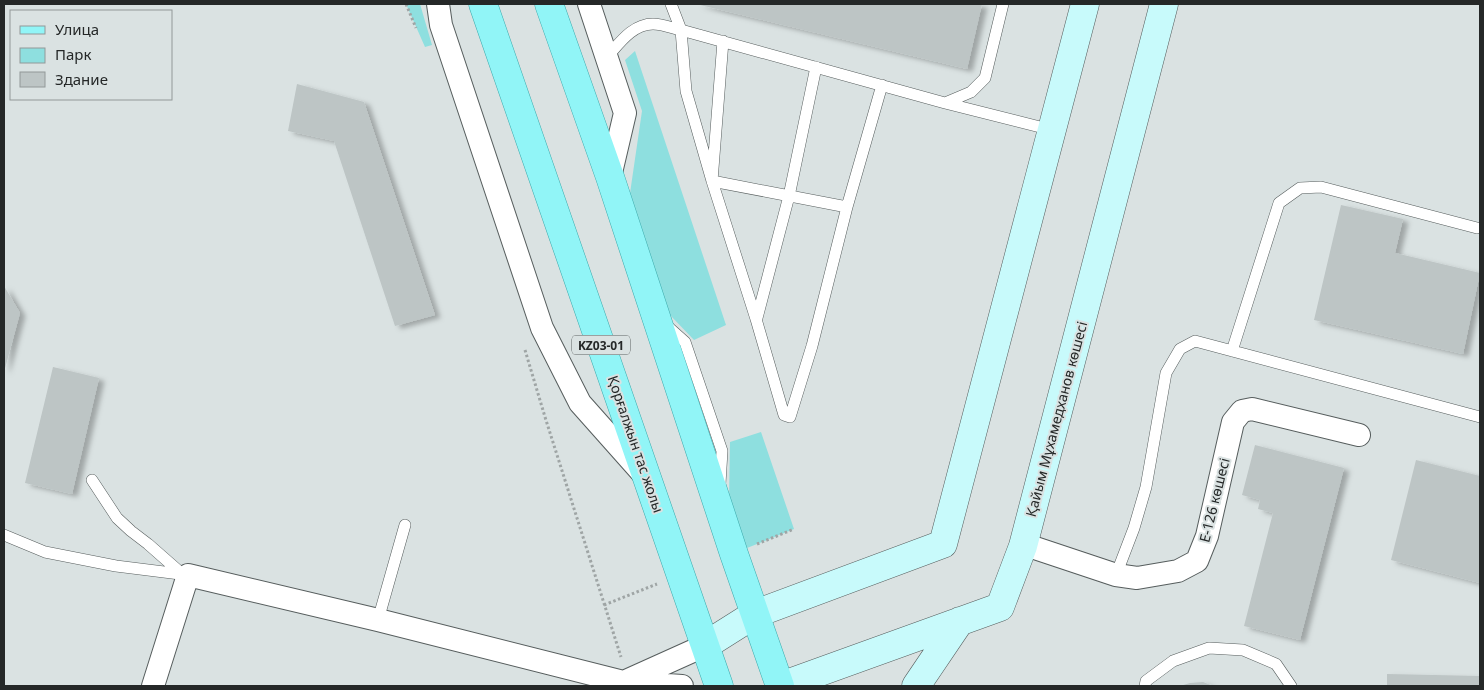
<svg xmlns="http://www.w3.org/2000/svg" width="1484" height="690" font-family="'Noto Sans',sans-serif">
  <style>
    .green { fill: #8edfdf }
    .building { fill: #bdc5c5; filter: url(#shadow) }
    .lines { fill: none; stroke-linecap: round; stroke-linejoin: round }
    .service-casing { stroke: #565d5d; stroke-width: 12 }
    .minor-casing { stroke: #565d5d; stroke-width: 24 }
    .secondary-casing { stroke: #565d5d; stroke-width: 29 }
    .primary-casing { stroke: #3ca9ab; stroke-width: 29 }
    .path { stroke: #9fa5a5; stroke-width: 3; stroke-dasharray: 2.5 2.5; stroke-linecap: butt }
    .service { stroke: #fff; stroke-width: 11 }
    .minor { stroke: #fff; stroke-width: 22 }
    .secondary { stroke: #c8fafb; stroke-width: 28 }
    .primary { stroke: #91f5f7; stroke-width: 28 }
    .labels { text-anchor: middle; dominant-baseline: central; stroke-width: 4; stroke-linejoin: round; paint-order: stroke }
    .shield { fill: #dae2e2; stroke: #5b6060; stroke-width: 1 }
    .shield-label { font-size: 12px; font-weight: bold; fill: #252828 }
    .street-label { font-size: 14px; fill: #252828; stroke: #dae2e2 }
  </style>
  <defs>
    <filter id="shadow"><feDropShadow dx="5.5" dy="3" stdDeviation="2.5" flood-color="#0004"/></filter>
  </defs>
  <rect width="100%" height="100%" fill="#dae2e2"/>
  <path class="green" d="M406 4H420L432 45 425 47Z
    M635 51 726 325 694 340 670 315 629 200 642 111 625 60Z
    M761 432 794 529 747 548 729 501 730 442Z"/>
  <path class="building" d="M696 4H982L967 69Z
    M297 84 364 102 435 315 395 326 334 141 288 131Z
    M1341 205 1403 219 1395 253 1480 273 1463 354 1314 320Z
    M4 286 20 313 4 372Z
    M53 367 99 378 72 494 25 483Z
    M1255 445 1344 468 1300 640 1244 626 1273 513 1258 509 1260 500 1242 495Z
    M1416 460 1480 476V583L1391 560Z
    M1387 674 1480 676V686H1387Z
    M1203 682 1213 686H1180L1190 683Z"/>
  <g class="lines">
    <g class="service-casing">
      <path id="service" d="M671 4 681 30 686 91 712 181 756 319 784 415 790 417 812 346 847 207 882 85
        M723 41 712 181 847 207
        M606 58C619 44 632 24 653 24 662 24 672 28 681 30L945 103 1052 130
        M945 103 971 92 985 78 1003 4
        M757 318 789 196 816 67
        M666 325 685 342 722 451 720 484
        M1232 351 1279 203 1300 188 1321 187 1477 228
        M92 480 117 518 131 531 148 544 181 573
        M4 535 45 552 116 566 188 575
        M1116 575 1134 528 1146 487 1166 373 1180 349 1195 341 1480 417
        M378 620 405 525
        M1145 686 1146 681 1173 661 1209 648 1243 650 1276 664 1291 686"/>
    </g>
    <g class="minor-casing">
      <path id="minor" d="M438 4 441 25 542 328 580 403 644 475
        M589 4 625 113 610 177
        M1023 544 1116 575 1137 578 1178 571 1197 561 1207 536 1233 422 1242 411 1252 409 1359 435
        M626 681 706 645
        M153 686 188 575 378 620 623 682 682 686"/>
    </g>
    <g class="secondary-casing">
      <path id="secondary" d="M706 645 755 614 943 544 1085 4
        M781 686 1000 607 1023 546 1164 4
        M916 686 960 621"/>
    </g>
    <g class="primary-casing">
      <path id="primary" d="M483 4 719 686
        M549 4 610 177 734 554 780 686"/>
    </g>
    <path class="path" d="M406 4 416 28
      M525 350 545 417 621 657
      M757 544 794 529
      M604 605 657 584"/>
    <use href="#service" class="service"/>
    <use href="#minor" class="minor"/>
    <use href="#secondary" class="secondary"/>
    <use href="#primary" class="primary"/>
  </g>
  <g class="labels">
    <rect class="shield" x="572" y="335.5" width="58" height="19" rx="4"/>
    <g class="shield-label">
      <text x="601" y="345">KZ03-01</text>
    </g>
    <g class="street-label">
      <text transform="translate(1056 419) rotate(-75)">Қайым Мұхамедханов көшесі</text>
      <text transform="translate(636 444) rotate(71)">Қорғалжын тас жолы</text>
      <text transform="translate(1214 500) rotate(-76)">Е-126 көшесі</text>
    </g>
  </g>
  <rect width="1484" height="690" fill="none" stroke="#252828" stroke-width="10"/>
  <rect x="10" y="10" width="162" height="90" fill="#dae2e2" stroke="#929898"/>
  <rect x="20" y="26" width="25" height="8" fill="#91f5f7" stroke="#929898"/>
  <text x="55" y="35" font-size="15" fill="#252828">Улица</text>
  <rect x="20" y="48" width="25" height="15" fill="#8edfdf" stroke="#929898"/>
  <text x="55" y="60" font-size="15" fill="#252828">Парк</text>
  <rect x="20" y="72" width="25" height="15" fill="#bdc5c5" stroke="#929898"/>
  <text x="55" y="85" font-size="15" fill="#252828">Здание</text>
</svg>
